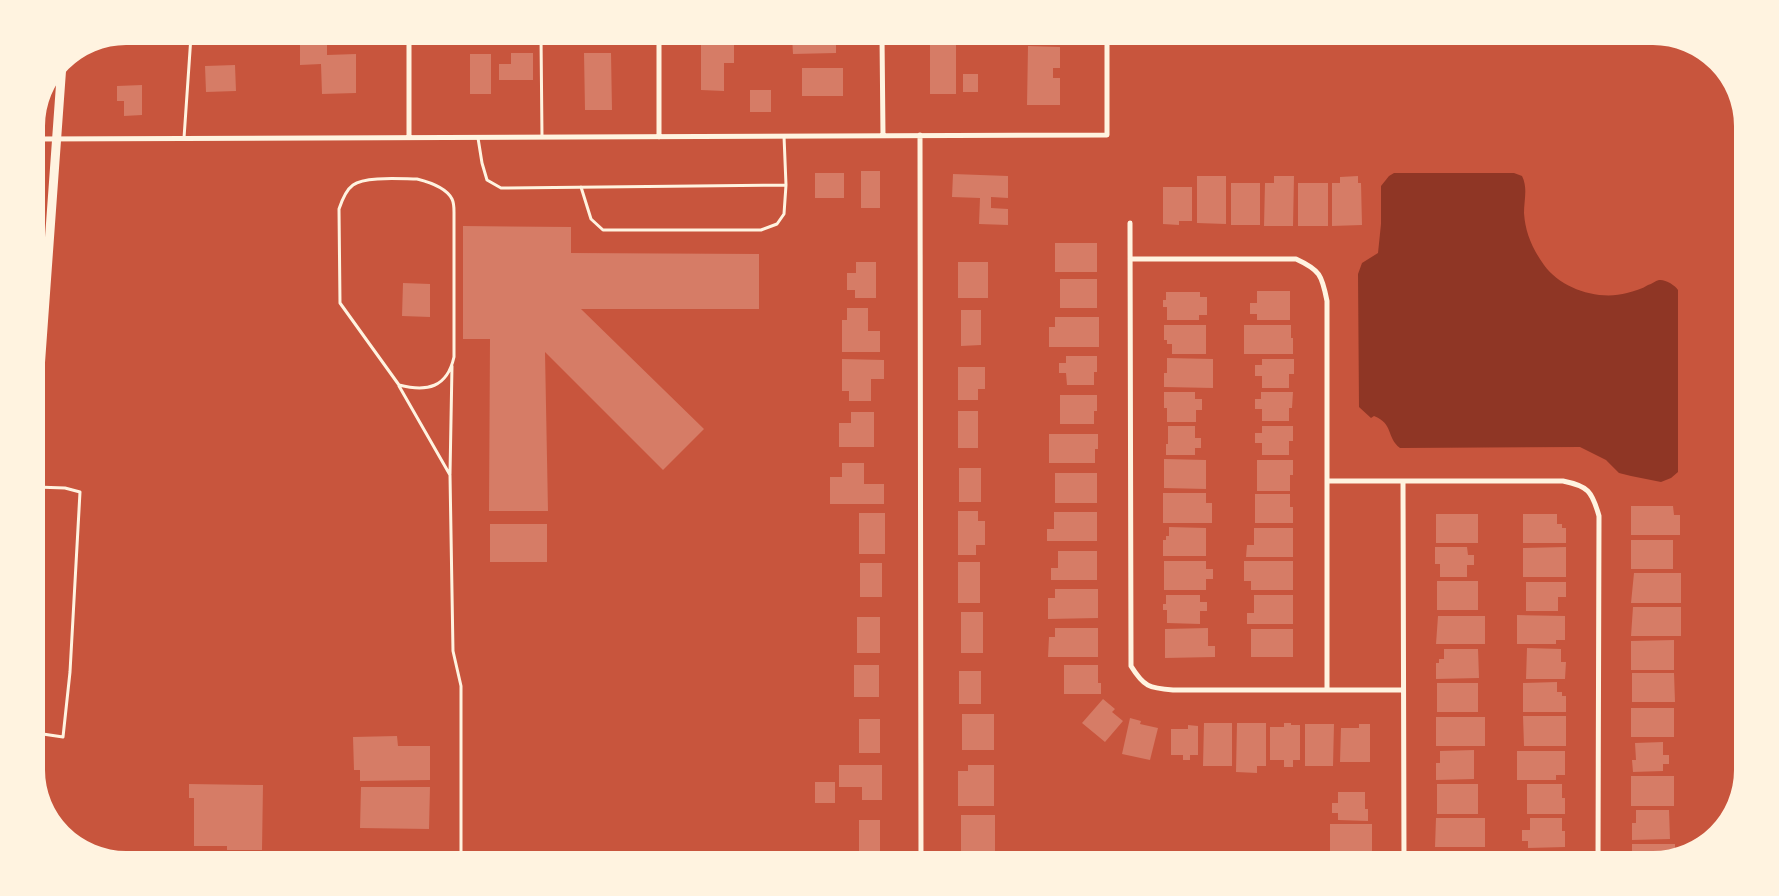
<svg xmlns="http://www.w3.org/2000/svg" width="1779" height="896" font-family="'PT Sans Narrow',sans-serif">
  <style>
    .water { fill: #8f3625 }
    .building { fill: #d67c66 }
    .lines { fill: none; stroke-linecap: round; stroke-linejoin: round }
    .service { stroke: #fff3e0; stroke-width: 3 }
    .minor { stroke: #fff3e0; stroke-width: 5 }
    .tertiary { stroke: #fff3e0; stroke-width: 9 }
  </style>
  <rect width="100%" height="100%" fill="#c8553d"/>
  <path class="water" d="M1394 173H1514L1522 176C1528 188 1524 200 1524 213 1525 232 1533 250 1544 265 1561 289 1599 301 1627 293 1634 291 1642 289 1648 285 1652 284 1655 281 1659 280 1665 279 1675 285 1678 290V472L1671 478 1661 482 1631 476 1619 473 1606 460 1580 447 1400 448C1386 437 1394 424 1374 416L1371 418 1359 407 1358 274 1362 263 1378 253 1381 224V186L1389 176Z"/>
  <path class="building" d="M327 36V55L356 54V93L322 94 321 64 300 65V37Z
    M701 36H734V63H724V91L701 90Z
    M792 36H846V42H836V53L793 54Z
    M930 36H956V94H930Z
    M1028 46 1060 47V68H1053V78H1060V105H1027Z
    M511 53H533V80H499V64H511Z
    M584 53H611L612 110H585Z
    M470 54H491V94H470Z
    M235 65 236 91 206 92 205 66Z
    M802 68H843V96H802Z
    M963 74H978V92H963Z
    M142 85V115L124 116V101H117V86Z
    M750 90H771V112H750Z
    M861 171H880V208H861Z
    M815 173H844V198H815Z
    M953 174 1008 176V198L991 197V208L1008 209V225L979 224 980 198 952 197Z
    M1197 176H1226V224L1197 223Z
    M1274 176H1294L1293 226H1264L1265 183H1274Z
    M1358 176V183H1361L1362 225 1332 226V183H1340V177Z
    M1231 183H1260V225H1231Z
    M1298 183H1328V226H1298Z
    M1163 187H1192V221H1179V225L1163 224Z
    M463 226 571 227V253L759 254V309H581L704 429 663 470 545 352 548 511H489L490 339H463Z
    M1055 243H1097V272H1055Z
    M856 262H876V298H855V290H847V273H856Z
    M958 262H988V298H958Z
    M1060 279H1097V308H1060Z
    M403 283 430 284V317L402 316Z
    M1257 291H1290V320H1257V314H1250V303H1257Z
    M1166 292H1200V297H1207V315H1199V320H1167V307H1163V300H1166Z
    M847 308H868V331H880V352H842V320H847Z
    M961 310H981V345L961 346Z
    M1055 317H1099V347H1049V327H1055Z
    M1164 325H1206V354H1172V344H1167V340H1164Z
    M1244 325H1291V338H1293V354H1244Z
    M1066 356H1097V372H1094V385H1067L1066 373H1059V363H1066Z
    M1167 358 1213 359V388L1164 387V373H1167Z
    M842 359 884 360V379H871V401H849V391H842Z
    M1262 359H1294V374H1289V388H1262V376H1255V365H1262Z
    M958 367H985V389H978V400H958Z
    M1164 392H1195V399H1202V410H1196V422H1167V408H1164Z
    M1261 392H1293L1292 408H1289V421H1262V409H1255V399H1261Z
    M1060 395H1097V411H1094V424H1060Z
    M958 411H978V448H958Z
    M851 412H874V447H839V423H851Z
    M1168 426H1195V438H1201V448H1195V455H1166V444H1168Z
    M1262 426H1293V441H1289V455H1262V443H1255V433H1262Z
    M1049 434H1098V449H1095V463H1049Z
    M1164 459 1206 460V489L1164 488Z
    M1257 460H1293V475H1290V491H1257Z
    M842 463H864V484H884V504H830V477H842Z
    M959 468H981V502H959Z
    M1055 473H1097V503H1055Z
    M1163 493H1206V503H1212V523H1163Z
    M1255 494H1290V507H1293V523H1255Z
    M1631 506H1673L1674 515H1680V535H1631Z
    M958 511H978V521H985V545H976V555H958Z
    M1054 512H1097V541H1047V529H1054Z
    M859 513H885V554H859Z
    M1436 514H1478V543H1436Z
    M1523 514H1557V524H1562V528H1566V543H1523Z
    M490 524H547V562H490Z
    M1169 527 1206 528V556H1163V540H1166V536H1169Z
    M1254 528H1293V557H1246L1247 545H1254Z
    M1631 540H1673V569H1631Z
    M1435 547H1467L1468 555H1474V565H1467V577H1440V564H1435Z
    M1566 547V577H1523V548Z
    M1058 551H1097V580H1051V568H1058Z
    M1164 561H1206V569H1213V579H1206V590H1164Z
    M1244 561H1293V590H1251V581H1244Z
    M958 562H980V603H958Z
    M860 563H882V597H860Z
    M1634 573H1681V603H1631Z
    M1437 581H1478V610H1437Z
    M1526 582H1566V597H1558V611H1526Z
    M1055 589H1098V618L1048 619V598H1055Z
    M1166 595H1200V602H1207V611H1200V624L1167 623V610H1163V604H1166Z
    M1254 595H1293V624H1247V613H1254Z
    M1633 607H1681V636H1631Z
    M961 612H983V653H961Z
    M1517 615 1565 616V640H1556V644H1517Z
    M1438 616H1485V644H1436Z
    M857 617H880V653H857Z
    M1055 628H1098V657H1048L1049 637H1055Z
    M1208 628V646H1215V657L1165 658V629Z
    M1251 629H1293V657H1251Z
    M1674 640V670H1631V641Z
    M1527 648 1561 649V662H1566L1565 679H1526Z
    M1444 649H1478L1479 678 1436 679V663H1439V659H1444Z
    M854 665H879V697H854Z
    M1064 665H1098V683H1101V694H1064Z
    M959 671H981V704H959Z
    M1632 673H1674L1675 702H1632Z
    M1557 682V692H1562V696H1566V712H1523V683Z
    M1437 683H1478V712H1437Z
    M1103 699 1115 709 1112 712 1123 721 1105 742 1082 723Z
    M1631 708H1674V737H1631Z
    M962 714H994V750H962Z
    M1523 716H1566V746H1524Z
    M1436 717H1485V746H1436Z
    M1130 718 1141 721 1140 724 1158 728 1150 760 1122 754Z
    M859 719H880V753H859Z
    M1204 723H1232V766H1203Z
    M1237 723H1266V766H1257V773L1236 772Z
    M1284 723H1291V725H1300V760H1293V767H1284V760H1270V727H1284Z
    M1305 724H1334L1333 766H1305Z
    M1359 724H1370V762H1340L1341 728H1359Z
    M1188 725 1198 726V755H1190V760H1183V755H1171V729H1188Z
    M397 736 398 746H430V780L360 781V770H354L353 737Z
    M1663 742V755H1669V764H1663V771L1633 772 1632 760H1636L1635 743Z
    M1474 750V779L1436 780V763H1440V751Z
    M1517 751H1565V775H1556V780H1517Z
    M839 765H882V800H862V787H839Z
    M968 765H994V806H958V771H968Z
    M1631 776H1674V806H1631Z
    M815 782H835V803H815Z
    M189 784 263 785 262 850H227V846H194V798H189Z
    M1437 784H1478V814H1437Z
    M1527 784H1562V798H1565V814H1527Z
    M361 787H430L429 829 360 828Z
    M1338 792H1365V809H1368V821L1338 820V813H1332V803H1338Z
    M1636 810H1669L1670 839 1632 840V823H1636Z
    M961 815H995V855H961Z
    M1436 818H1485V847H1435Z
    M1530 818H1562V831H1565V847L1528 848V841H1522V830H1530Z
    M859 820H880V856H859Z
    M1330 824H1372V853H1330Z
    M1632 844H1675V853L1654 860H1632Z
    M1478 851V860H1436V852Z
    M1523 851H1566V860H1523Z"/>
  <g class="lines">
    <path class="service" d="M541 36 542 137
      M184 138 191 36
      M478 138 482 163 487 180 501 188 786 185 784 136
      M417 179C429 182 446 187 452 199 454 203 454 208 454 212V357C447 388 427 392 399 385L340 303 339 209C342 200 346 190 353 185 365 176 402 179 417 179Z
      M581 187 591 219 603 230H761L777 224 784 214 786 185
      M399 386 450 475 453 651 461 686V860
      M450 474 452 366
      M36 487 65 488 80 492 70 672 63 737 36 733"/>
    <path class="minor" d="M409 36V137
      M659 36V137
      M882 36 883 136
      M920 135 921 860
      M36 139 1107 135V36
      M1130 223 1131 666C1144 687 1149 688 1173 690H1403
      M1130 259H1296C1320 270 1322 275 1327 301V690
      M1327 481H1563C1588 486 1592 491 1599 516L1598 860
      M1403 481 1404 860"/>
    <path class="tertiary" d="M36 425 62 64"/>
  </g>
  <path d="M0 0H1779V896H0ZM126 45H1653A81 81 0 0 1 1734 126V770A81 81 0 0 1 1653 851H126A81 81 0 0 1 45 770V126A81 81 0 0 1 126 45Z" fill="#fff3e0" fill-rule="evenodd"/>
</svg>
